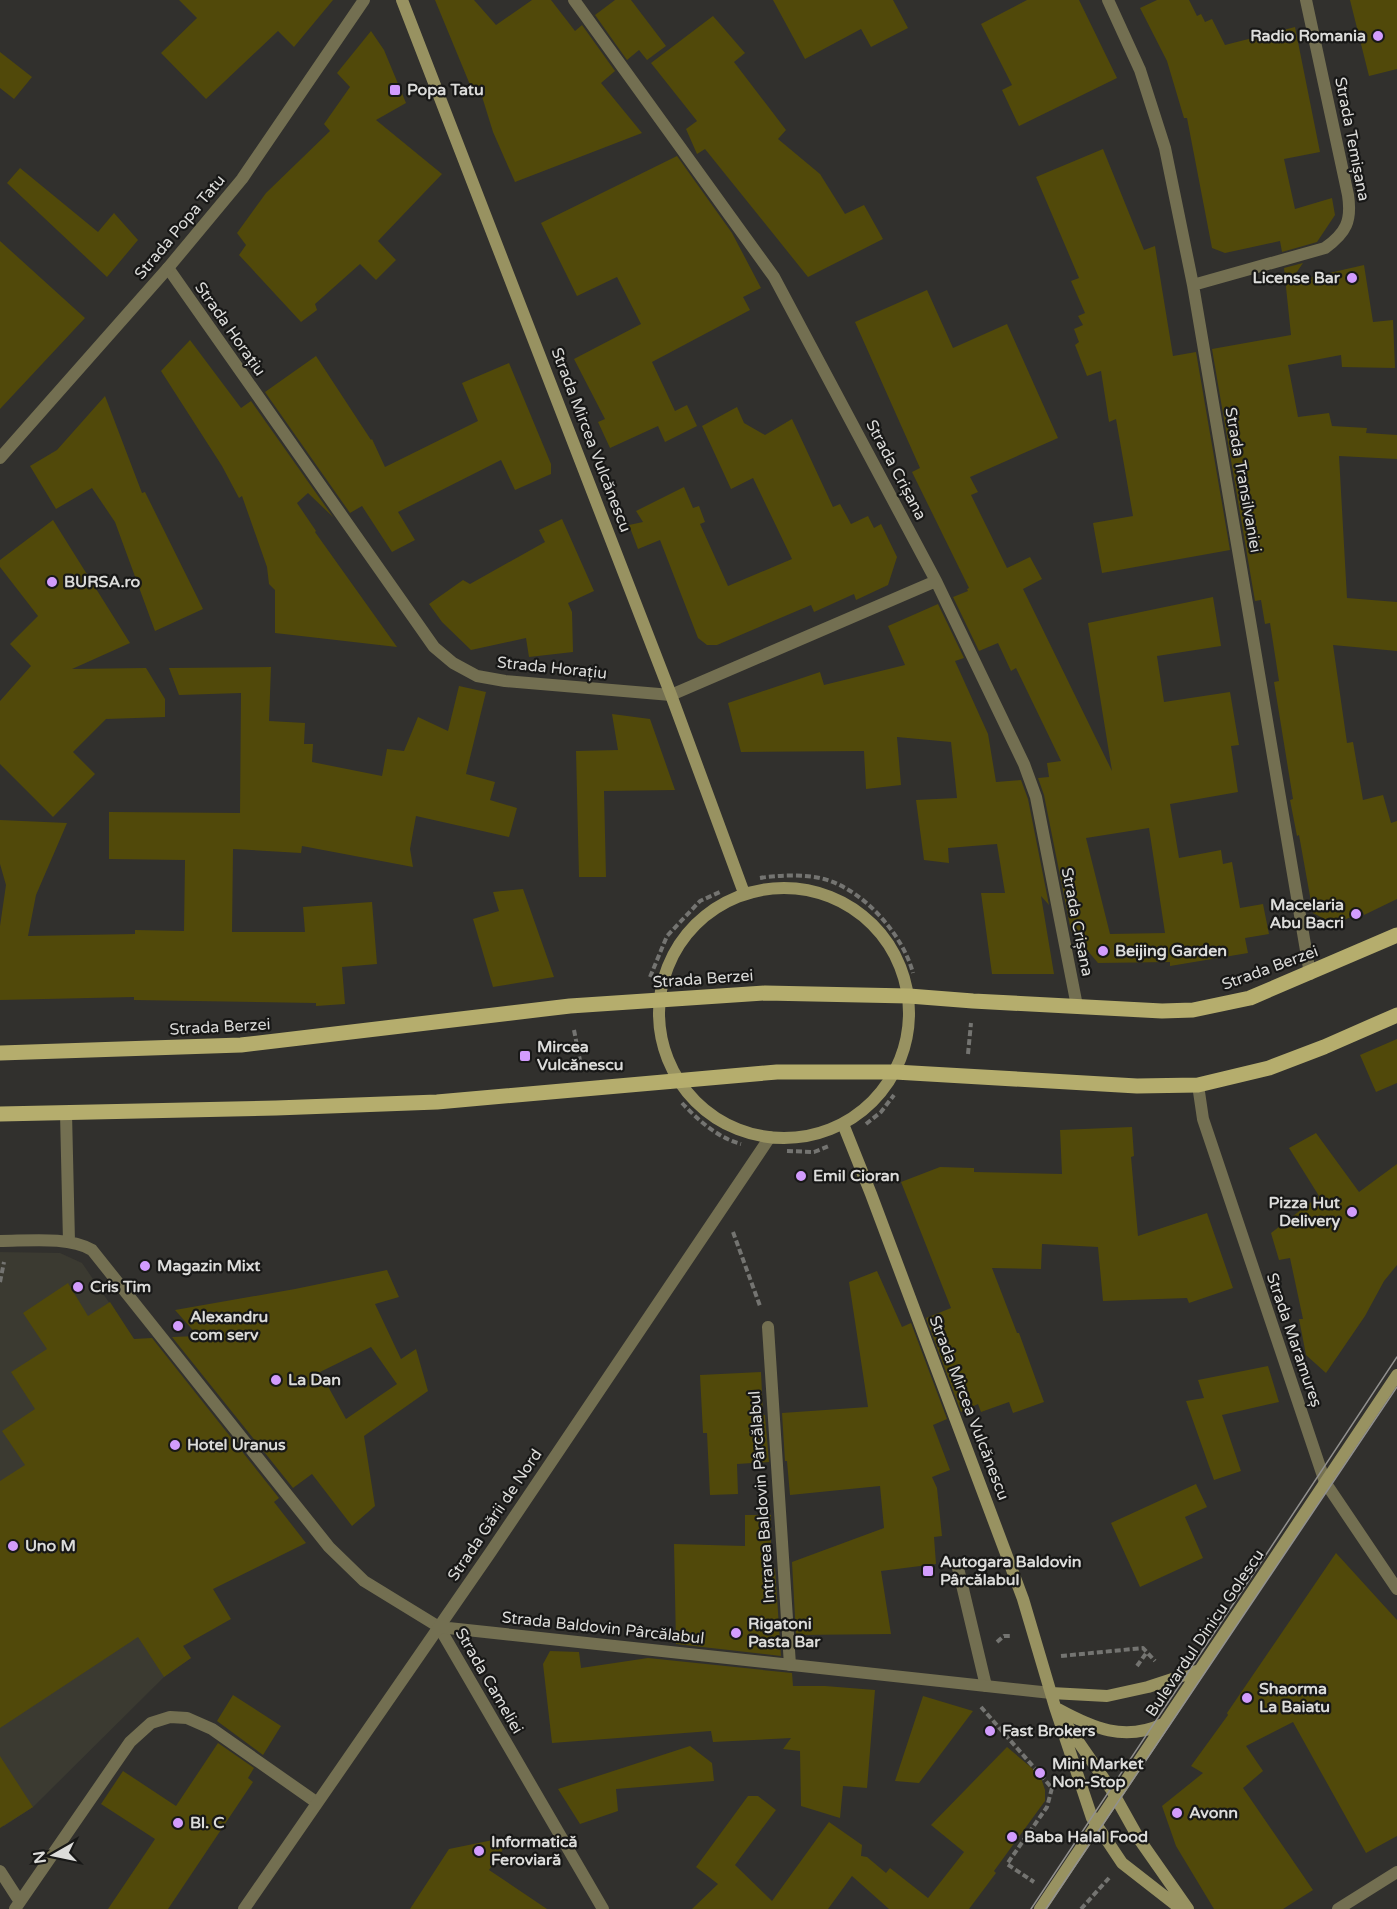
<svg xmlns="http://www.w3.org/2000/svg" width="1397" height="1909" font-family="'Varela Round',sans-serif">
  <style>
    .built { fill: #3b3a31 }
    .building { fill: #51490a; fill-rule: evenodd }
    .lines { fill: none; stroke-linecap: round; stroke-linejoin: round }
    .path { stroke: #747471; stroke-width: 4; stroke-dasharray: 6 3; stroke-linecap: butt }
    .service { stroke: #736f51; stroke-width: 12 }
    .minor { stroke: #736f51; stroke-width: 12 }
    .tertiary { stroke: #736f51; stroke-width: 12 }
    .secondary { stroke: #989261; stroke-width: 12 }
    .primary { stroke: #b5ad6d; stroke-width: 15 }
    .tram { stroke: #92918f; stroke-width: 1.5 }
    .poi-dot { fill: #d29cfd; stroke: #181817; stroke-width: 2 }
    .labels { text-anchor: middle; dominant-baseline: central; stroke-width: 4.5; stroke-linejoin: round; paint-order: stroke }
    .poi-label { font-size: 16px; font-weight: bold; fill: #dcdcda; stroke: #181817; text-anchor: start }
    .street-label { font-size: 16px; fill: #dcdcda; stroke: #181817 }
  </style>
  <rect width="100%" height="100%" fill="#31302d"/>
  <path class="built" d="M0 1252 60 1253 82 1263 134 1339 107 1356 50 1442 191 1658 164 1677 33 1807 4 1826 0 1820Z"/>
  <path class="building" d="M179 0H333L294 47 278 31 206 99 161 53 197 18Z
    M435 0H474L496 25 532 0H551L575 31 582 25 615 71 601 83 642 133 515 182 493 132 480 90 473 92Z
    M615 0H631L666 46 647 60 639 50 627 60 595 15Z
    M773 0H893L908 28 871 47 861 29 805 59Z
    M1027 0H1079L1117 78 1019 126 1002 90 1012 85 981 24Z
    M1157 0H1189L1197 16 1201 14 1205 22 1212 19 1225 45 1295 27 1320 152 1284 159 1295 209 1332 198 1335 215 1317 242 1282 252 1280 241 1225 253 1212 248 1187 118H1184L1167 61 1140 8Z
    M1350 0H1397V69L1369 76Z
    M713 16 745 53 734 62 786 130 778 139 820 174 845 214 864 205 883 239 808 277 705 149 697 154 686 129 697 121 651 63Z
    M371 31 384 50 406 103 376 120 442 174 378 241 396 260 376 280 360 264 315 304 317 310 301 322 239 255 246 245 237 233 266 193 330 131 324 124 350 87 337 73Z
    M0 52 32 77 14 99 0 88Z
    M1103 149 1144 250 1155 246 1173 356 1196 352 1230 550 1102 573 1093 523 1133 516 1116 419 1109 422 1101 371 1087 376 1075 345 1079 342 1074 329 1083 325 1078 316 1085 313 1071 281 1079 278 1036 177Z
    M677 156 732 233 761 288 743 297 750 310 652 362 675 411 687 405 697 426 665 442 658 426 610 448 598 422 605 419 574 359 641 324 617 277 577 296 541 223Z
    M20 168 98 232 114 213 138 240 107 277 7 183Z
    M0 241 85 318 0 409Z
    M1303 263 1290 282 1364 265 1373 322 1393 320 1395 368 1342 367 1341 355 1288 365 1298 417 1329 413 1332 426 1367 428 1366 433 1397 435V459L1339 456 1347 598 1397 602V651L1333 645 1347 743 1353 742 1363 800 1383 795 1391 823 1397 821V899L1364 915 1363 912 1334 924 1313 913 1299 835 1297 836 1290 800 1293 799 1274 682 1279 681 1270 623 1265 624 1261 600 1255 601 1212 349 1291 335 1284 268Z
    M927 290 953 348 1007 324 1058 438 970 477 978 492 971 495 1007 568 1030 557 1042 579 1023 589 1112 771 1088 623 1213 597 1221 646 1157 656 1164 702 1230 692 1239 745 1231 746 1238 792 1170 804 1179 858 1221 850 1223 864 1232 862 1240 908 1263 904 1269 934 1245 938 1248 953 1170 966V962L1098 963 1071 931 1044 795 1038 778 1049 777 1047 763 1061 761 1016 668 1011 671 998 643 979 651 953 597 968 591 967 589 969 588 912 472 920 468 855 322ZM1149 828 1165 933 1110 934 1086 838Z
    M190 340 241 408 251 401 333 517 308 493 297 503 316 531 315 532 397 647 275 633V590L269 584 267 567 242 496 239 498 222 466 161 371Z
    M316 356 371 440 372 439 385 467 478 421 462 383 509 363 551 464V474L515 490 501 460 398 512 415 540 392 552 362 506 350 513 265 392Z
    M105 396 142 493 145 492 203 609 155 631 115 522 92 488 56 509 30 466 57 450Z
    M737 407 744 423 765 435 792 419 833 507 840 504 851 524 868 516 874 528 881 524 897 557 888 585 856 600 854 594 814 612 811 605 717 645H707L698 638 660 540 638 549 629 525 643 522 636 511 684 487 693 508 699 506 705 522 700 524 728 586 792 559 753 478 731 489 702 426Z
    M562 519 594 591 568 603 572 612 573 652 529 657 526 638 471 650 442 622 429 604 463 580 470 584 545 542 539 530Z
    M53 520 130 643 72 669 146 668 165 699V717L106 719 73 752 95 774 53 817 0 764V701L31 666 10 644 38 616 0 567V560Z
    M938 604 964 658 955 661 988 734 996 782 1021 780 1028 799 1049 905 1041 896 1054 974H992L981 893H1005L997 844 948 848 949 863 924 860 916 800 957 798 951 742 897 737 901 785 866 789 864 751 741 752 728 703 820 672 824 685 905 665 888 626Z
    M271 667 269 721 305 723 304 744H313L312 762 382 776 387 749 404 751 418 717 448 731 459 686 486 692 466 774 495 782 490 800 517 808 509 837 416 816 410 849 413 867 302 846 301 853 233 849 232 932H305L303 907 372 902 377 964 342 967 345 1004 316 1006V1003L134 1000V997L0 1000V926L6 885 0 864V820L67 823 36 895 28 936 135 934V930L184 931 185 860 109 859V812L240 813 241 693 179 695 169 668Z
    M612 714 650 719 675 790 604 791 606 877H579L576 751 618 750Z
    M523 889 554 977 493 987 473 919 499 911 493 892Z
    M1397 1039V1083L1376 1092 1360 1055Z
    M1132 1127 1134 1156 1131 1157 1138 1236 1207 1213 1233 1288 1189 1303 1187 1298 1103 1301 1098 1247 1042 1244 1041 1269 992 1268 1017 1333H1019L1044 1402 1013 1413 1009 1402 981 1412 978 1404 961 1412 926 1318 951 1308 901 1182 940 1167 974 1168V1172L1062 1174 1060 1130Z
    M1316 1133 1359 1192 1397 1164V1265L1384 1281 1365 1316 1326 1373 1306 1355 1299 1319H1303L1290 1258 1279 1260 1271 1233 1319 1196 1289 1148Z
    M387 1270 399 1297 375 1304 401 1359 416 1349 428 1391 364 1436 375 1506 352 1526 312 1474 293 1488 172 1337 198 1336 175 1310 295 1289ZM371 1347 397 1384 346 1419 320 1372Z
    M877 1271 902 1327 911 1323 947 1419 933 1425 950 1470 932 1477 937 1488 942 1536 934 1537 936 1564 881 1571 891 1634 796 1635 792 1562 884 1528 880 1486 790 1495 787 1461H785L782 1413 868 1407 849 1282Z
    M68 1283 88 1316 110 1302 134 1339 152 1338 279 1498 274 1502 306 1543 213 1589 231 1619 183 1646 191 1658 164 1677 138 1637 0 1728V1481L25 1465 2 1431 35 1409 11 1372 47 1349 23 1313Z
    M1268 1366 1279 1402 1222 1415 1241 1471 1214 1480 1186 1401 1204 1398 1198 1380Z
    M761 1372 763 1415H765L769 1462 737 1464 738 1494 710 1495 707 1433H703L700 1375Z
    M1196 1484 1207 1507 1185 1517 1203 1558 1140 1587 1111 1523Z
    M745 1515H771V1570L775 1568 781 1656 676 1644 674 1544 745 1546Z
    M1336 1553 1397 1620V1836L1366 1853 1293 1722 1246 1746 1263 1771 1243 1788 1313 1890 1283 1909H1214L1176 1846 1162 1806 1203 1773 1191 1766 1228 1715 1227 1713Z
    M550 1651 579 1652 581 1668 648 1658 792 1673 793 1686H825L875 1690 867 1788 843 1786 840 1818 801 1806 800 1751 783 1749 791 1738 713 1742 711 1731 552 1743 543 1664Z
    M233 1695 281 1726 263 1755 217 1721Z
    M923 1696 973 1711 919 1783 895 1781Z
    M218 1743 254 1768 248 1778 253 1782 168 1909H108L155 1839 101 1804 123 1771 176 1806Z
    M690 1746 712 1763 714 1781 616 1789 618 1811 580 1824 558 1789Z
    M1007 1747 1040 1775 1045 1790V1801L994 1871 996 1873 969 1909H889L852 1876 828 1909H692L718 1884 696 1867 748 1796H758L776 1810 735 1865 772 1901 829 1822 862 1845 861 1856 867 1857 886 1873 890 1868 928 1898 964 1852 931 1825Z
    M0 1756 33 1807 0 1828Z
    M512 1836 489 1870 547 1909H410L449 1849Z"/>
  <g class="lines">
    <path class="path" d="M760 878C778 875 806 874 824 879 864 890 903 935 913 973
      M650 977 667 936 700 901 722 891
      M574 1030 581 1066
      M968 1054 971 1023
      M682 1103C698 1120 718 1138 741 1144
      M866 1124 881 1112 894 1095
      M787 1151 814 1152 829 1146
      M733 1232 760 1306
      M0 1282 4 1262
      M997 1642 1004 1636H1011
      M1061 1656 1143 1648 1155 1661
      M1137 1666 1147 1652
      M981 1707 1052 1788 1047 1807 1007 1864 1034 1882
      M1081 1909 1109 1878"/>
    <path class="service" d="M958 1568 986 1686"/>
    <path class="minor" d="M574 0 774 277 936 581 1024 764 1036 797 1077 1006
      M1108 0 1140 70 1165 148 1193 285 1310 974
      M168 268 434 647 453 663 477 676 505 681 671 695 936 581
      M1193 285 1325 248C1346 233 1352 221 1348 195L1306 0
      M1198 1085 1203 1119 1325 1482 1397 1589
      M66 1113 69 1242
      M0 1241C27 1241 69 1236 92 1250L329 1547 364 1581 439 1627 603 1909
      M768 1327 790 1665
      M0 1871 20 1902
      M15 1909 130 1742 151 1723 170 1717 187 1718 212 1729 316 1802
      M1338 1909 1397 1872"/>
    <path class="tertiary" d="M0 458 168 268 242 179 364 0
      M439 1627 1051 1693
      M244 1909 490 1553 770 1137"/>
    <path class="secondary" d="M402 0 671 695 744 893
      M659 1013a125 125 0 1 1 250 0a125 125 0 1 1-250 0Z
      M843 1124 871 1194 1023 1599 1055 1707 1092 1818 1122 1863 1181 1909
      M1051 1693 1107 1696 1148 1687 1200 1670
      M1058 1709C1093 1728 1124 1742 1163 1724
      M1062 1718 1111 1789 1139 1839 1188 1909
      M1040 1909 1397 1375"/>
    <path class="primary" d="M0 1053 241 1045 570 1006 765 993 909 996 973 1001 1162 1011 1193 1010 1250 998 1397 935
      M0 1114 276 1108 437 1102 777 1072H895L1137 1086 1198 1085 1269 1068 1324 1047 1397 1015"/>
    <path class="tram" d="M1031 1909 1397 1357
      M1046 1909 1397 1387"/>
  </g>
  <g class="poi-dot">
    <circle cx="1378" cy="36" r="6"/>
    <rect x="389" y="84" width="12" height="12" rx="3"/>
    <circle cx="1352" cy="278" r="6"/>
    <circle cx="52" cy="582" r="6"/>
    <circle cx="1356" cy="914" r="6"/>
    <circle cx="1103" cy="951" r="6"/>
    <rect x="519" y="1050" width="12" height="12" rx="3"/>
    <circle cx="801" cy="1176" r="6"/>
    <circle cx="1352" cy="1212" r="6"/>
    <circle cx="145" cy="1266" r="6"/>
    <circle cx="78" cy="1287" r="6"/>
    <circle cx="178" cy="1326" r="6"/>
    <circle cx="276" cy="1380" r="6"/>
    <circle cx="175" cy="1445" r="6"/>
    <circle cx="13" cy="1546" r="6"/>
    <rect x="922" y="1565" width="12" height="12" rx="3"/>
    <circle cx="736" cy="1633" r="6"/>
    <circle cx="1247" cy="1698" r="6"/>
    <circle cx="990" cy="1731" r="6"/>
    <circle cx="1040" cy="1773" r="6"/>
    <circle cx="1177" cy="1813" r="6"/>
    <circle cx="178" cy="1823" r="6"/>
    <circle cx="1012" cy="1837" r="6"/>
    <circle cx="479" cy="1851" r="6"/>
  </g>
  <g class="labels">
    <g class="poi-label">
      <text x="1366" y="36" text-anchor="end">Radio Romania</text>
      <text x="407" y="90">Popa Tatu</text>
      <text x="1340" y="278" text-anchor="end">License Bar</text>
      <text x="64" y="582">BURSA.ro</text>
      <text x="1344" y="905" text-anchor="end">Macelaria<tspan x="1344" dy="18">Abu Bacri</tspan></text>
      <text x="1115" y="951">Beijing Garden</text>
      <text x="537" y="1047">Mircea<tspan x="537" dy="18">Vulcănescu</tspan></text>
      <text x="813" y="1176">Emil Cioran</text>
      <text x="1340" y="1203" text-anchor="end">Pizza Hut<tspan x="1340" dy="18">Delivery</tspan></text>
      <text x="157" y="1266">Magazin Mixt</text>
      <text x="90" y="1287">Cris Tim</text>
      <text x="190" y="1317">Alexandru<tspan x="190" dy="18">com serv</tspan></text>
      <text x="288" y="1380">La Dan</text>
      <text x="187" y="1445">Hotel Uranus</text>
      <text x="25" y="1546">Uno M</text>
      <text x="940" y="1562">Autogara Baldovin<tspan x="940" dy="18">Pârcălabul</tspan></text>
      <text x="748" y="1624">Rigatoni<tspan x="748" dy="18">Pasta Bar</tspan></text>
      <text x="1259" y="1689">Shaorma<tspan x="1259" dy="18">La Baiatu</tspan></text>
      <text x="1002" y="1731">Fast Brokers</text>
      <text x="1052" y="1764">Mini Market<tspan x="1052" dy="18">Non-Stop</tspan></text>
      <text x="1189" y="1813">Avonn</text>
      <text x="190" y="1823">Bl. C</text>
      <text x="1024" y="1837">Baba Halal Food</text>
      <text x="491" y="1842">Informatică<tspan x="491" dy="18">Feroviară</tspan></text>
    </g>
    <g class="street-label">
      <text transform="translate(1352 139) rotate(79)">Strada Temișana</text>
      <text transform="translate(180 227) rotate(-50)">Strada Popa Tatu</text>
      <text transform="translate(230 329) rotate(55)">Strada Horațiu</text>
      <text transform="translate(591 440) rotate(69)">Strada Mircea Vulcănescu</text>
      <text transform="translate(896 470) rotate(62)">Strada Crișana</text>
      <text transform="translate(1243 480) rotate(80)">Strada Transilvaniei</text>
      <text transform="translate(552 668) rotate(6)">Strada Horațiu</text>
      <text transform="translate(1077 922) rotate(79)">Strada Crișana</text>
      <text transform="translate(1270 968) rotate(-20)">Strada Berzei</text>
      <text transform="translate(703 979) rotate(-4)">Strada Berzei</text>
      <text transform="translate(220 1027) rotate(-3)">Strada Berzei</text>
      <text transform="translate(1294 1340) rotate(71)">Strada Maramureș</text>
      <text transform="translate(969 1408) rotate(69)">Strada Mircea Vulcănescu</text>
      <text transform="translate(762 1497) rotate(-94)">Intrarea Baldovin Pârcălabul</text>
      <text transform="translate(495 1515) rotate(-56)">Strada Gării de Nord</text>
      <text transform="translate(603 1628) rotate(6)">Strada Baldovin Pârcălabul</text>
      <text transform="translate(1205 1633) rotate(-56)">Bulevardul Dinicu Golescu</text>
      <text transform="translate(489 1681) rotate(60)">Strada Cameliei</text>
    </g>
  </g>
  <g transform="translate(54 1855) rotate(261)" stroke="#181817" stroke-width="4.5" paint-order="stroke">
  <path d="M0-4.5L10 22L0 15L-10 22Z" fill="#dcdcda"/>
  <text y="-9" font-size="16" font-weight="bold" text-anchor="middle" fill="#dcdcda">N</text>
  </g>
</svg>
